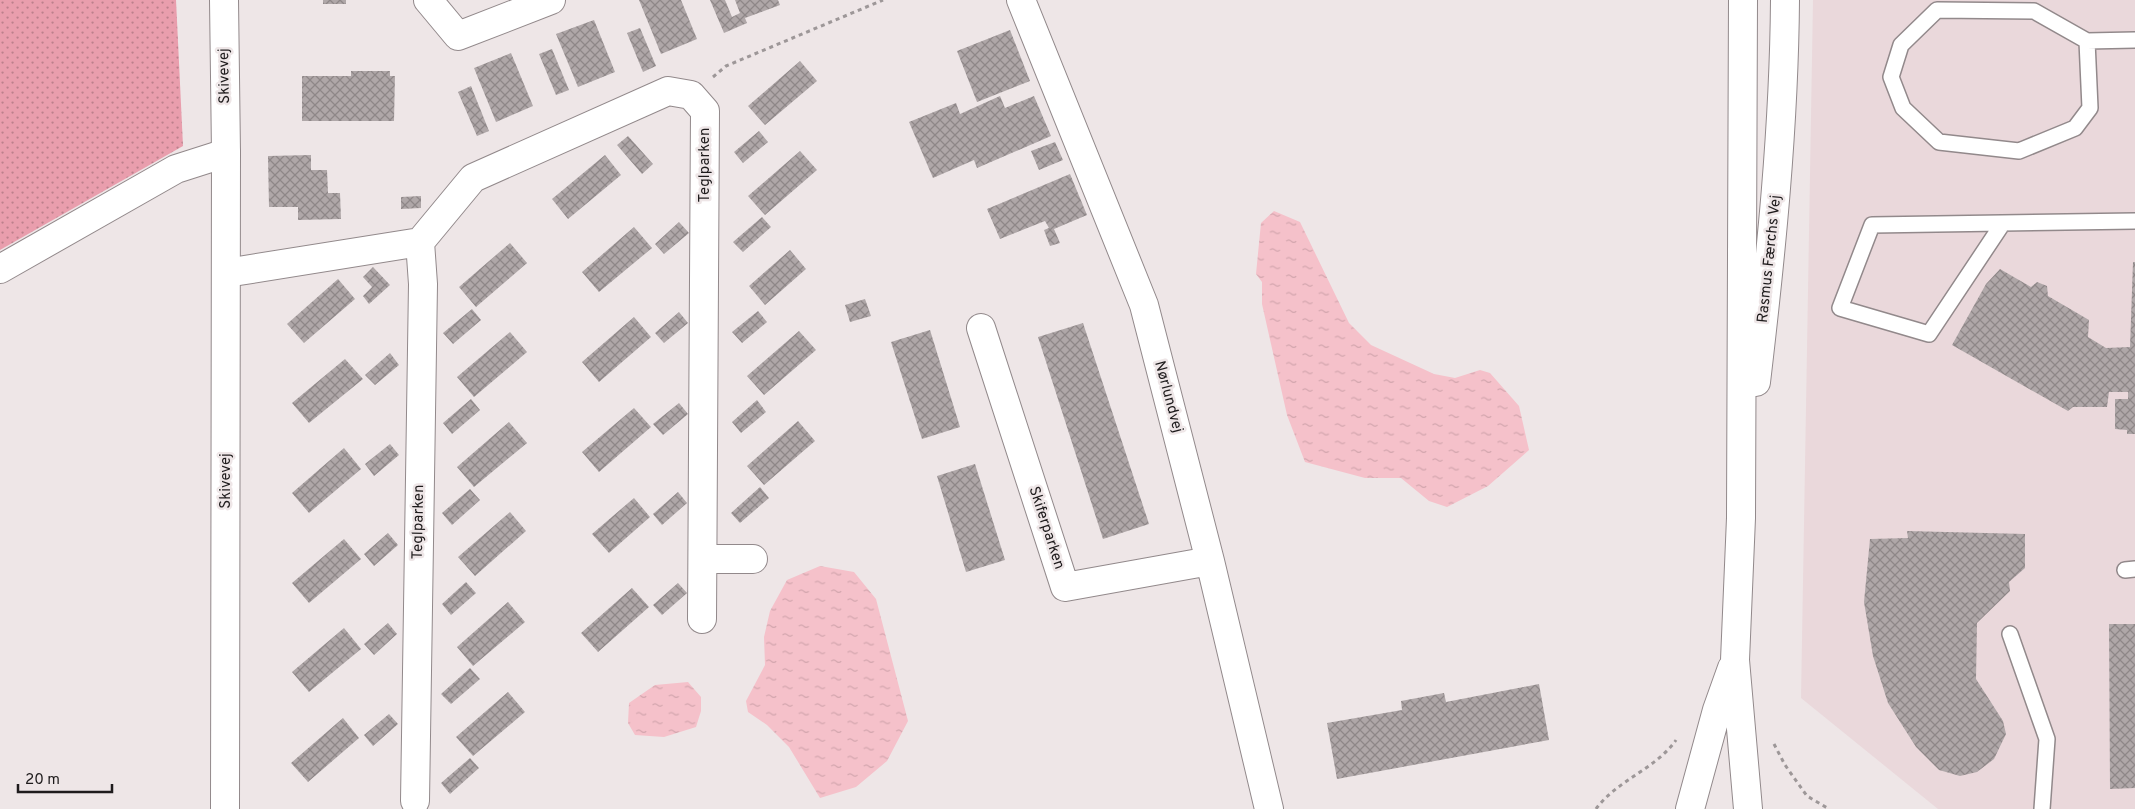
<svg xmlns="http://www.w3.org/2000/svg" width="2135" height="809" font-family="Overpass,sans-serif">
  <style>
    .built { fill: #ead8db }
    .grass { fill: url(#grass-dots) }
    .water { fill: url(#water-ripples) }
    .building { fill: url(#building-cross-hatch) }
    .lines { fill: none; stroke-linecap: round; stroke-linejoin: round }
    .service-casing { stroke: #92898b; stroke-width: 18 }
    .minor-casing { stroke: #92898b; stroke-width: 30 }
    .tertiary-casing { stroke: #92898b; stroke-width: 30 }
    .secondary-casing { stroke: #92898b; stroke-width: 30 }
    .path { stroke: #9d9798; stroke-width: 3; stroke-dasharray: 4 4; stroke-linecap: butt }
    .service { stroke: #fff; stroke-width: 15 }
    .minor { stroke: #fff; stroke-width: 28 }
    .tertiary { stroke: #fff; stroke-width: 28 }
    .secondary { stroke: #fff; stroke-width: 28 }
    .labels { text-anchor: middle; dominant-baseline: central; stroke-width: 5; stroke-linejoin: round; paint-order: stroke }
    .street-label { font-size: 15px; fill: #1e1b1c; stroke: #eee6e7 }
  </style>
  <defs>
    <pattern id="grass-dots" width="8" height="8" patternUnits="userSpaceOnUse" patternTransform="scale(1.25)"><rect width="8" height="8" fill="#e99ead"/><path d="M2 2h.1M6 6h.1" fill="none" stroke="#bc808c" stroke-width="1.8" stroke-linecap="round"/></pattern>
    <pattern id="water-ripples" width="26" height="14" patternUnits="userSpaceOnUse" patternTransform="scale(1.25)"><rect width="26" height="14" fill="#f5c1ca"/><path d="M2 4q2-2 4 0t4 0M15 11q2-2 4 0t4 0" fill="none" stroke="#d2a5ad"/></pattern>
    <pattern id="building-cross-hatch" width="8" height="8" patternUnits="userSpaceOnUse" patternTransform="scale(1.25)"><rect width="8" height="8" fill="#afa7a8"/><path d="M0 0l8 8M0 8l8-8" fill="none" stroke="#8e8788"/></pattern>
  </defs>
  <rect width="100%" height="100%" fill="#eee6e7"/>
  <path class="built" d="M1813 0H2135V809H1938L1801 698Z"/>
  <path class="grass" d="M0 0H176L183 146 0 250Z"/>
  <path class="water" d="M1274 211 1300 222 1349 323 1371 345 1434 374 1455 378 1480 370 1490 373 1519 406 1529 450 1488 486 1447 507 1429 501 1401 478H1365L1305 462 1287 415 1262 304V282L1256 274 1261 223Z
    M820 566 854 572 876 599 908 721 887 761 856 787 820 798 789 747 767 725 748 712 746 701 765 665 764 637 770 611 787 580Z
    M688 682 701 697V711L696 727 664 737 635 735 628 723 629 703 655 685Z"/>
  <path class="building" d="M323 0H346V4H323Z
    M639 0H681L697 39 661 54Z
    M710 0H725L732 17 740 13 735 0H778L780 5 745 18 747 23 724 33Z
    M594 20 615 72 578 87 556 34Z
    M640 28 656 66 643 72 627 33Z
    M1010 30 1030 81 977 102 957 51Z
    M552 49 569 90 556 95 539 54Z
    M511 53 533 106 496 122 474 68Z
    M800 61 817 81 765 125 748 106Z
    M351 71H390V76H395L394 121H302V76H351Z
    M471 86 489 131 477 136 458 92Z
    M1000 96 1005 108 1034 96 1051 136 977 168 974 160 933 178 909 122 956 103 960 114Z
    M759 131 768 142 743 163 734 152Z
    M628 136 653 164 642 174 617 145Z
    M1055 142 1063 160 1039 170 1031 151Z
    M800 151 817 170 765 215 748 196Z
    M311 155V170H327L328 193H340L341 219 298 220V207H269L268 156Z
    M605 155 621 175 568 219 552 199Z
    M1070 174 1087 215 1054 229 1060 243 1050 246 1044 230 1049 228 1045 221 1000 239 987 209Z
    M421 196V208L401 209V197Z
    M762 217 771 227 743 252 733 242Z
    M679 222 689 233 664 254 655 244Z
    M634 227 652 248 599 292 582 272Z
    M510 243 527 263 476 307 459 287Z
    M790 250 806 269 765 305 749 286Z
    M2133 262H2135V434H2127V430L2115 429V399H2128V392H2109L2107 407H2073L2068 411 1952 345 1986 284 2000 269 2031 287 2037 282 2047 286 2048 296 2089 320 2088 337 2106 348 2130 347Z
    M373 267 390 285 369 304 363 296 372 287 363 277Z
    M338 279 355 299 304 343 287 324Z
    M865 299 871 316 850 322 845 305Z
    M472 309 481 320 453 344 443 333Z
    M758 311 767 322 742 343 732 332Z
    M679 312 688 323 664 343 655 333Z
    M634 317 651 337 599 382 582 362Z
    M1083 323 1149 524 1103 539 1038 337Z
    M930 330 960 427 922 439 891 342Z
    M799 331 816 350 764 395 747 376Z
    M510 332 527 352 474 397 457 377Z
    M390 353 399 365 375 385 365 375Z
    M345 359 363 379 309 423 292 403Z
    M471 399 480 410 452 434 443 423Z
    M757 400 766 412 741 433 732 422Z
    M679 403 688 414 663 435 653 424Z
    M634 408 651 427 599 472 582 452Z
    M798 421 815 441 764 485 747 466Z
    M509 422 527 443 474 487 457 467Z
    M390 444 399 455 374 476 365 464Z
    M344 448 361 469 309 513 292 493Z
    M975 464 1005 560 966 572 937 476Z
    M760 487 769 498 740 523 731 513Z
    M470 489 480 500 452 525 442 513Z
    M678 492 687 503 662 525 653 514Z
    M634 498 650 517 609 553 592 534Z
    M510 512 526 531 475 576 458 557Z
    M1907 531 2025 534V568L2009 582 2010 591 1977 623 1976 679 2003 721 2006 734 1994 759 1977 772 1960 776 1939 770 1916 747 1888 703 1873 656 1864 602 1870 539 1908 538Z
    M388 533 398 545 374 566 364 554Z
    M344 539 361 559 309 603 292 583Z
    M466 582 476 593 451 615 442 604Z
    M678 583 687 593 662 615 653 605Z
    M632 588 649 607 598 652 581 633Z
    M508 602 525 622 473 666 457 647Z
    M388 623 397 634 374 655 364 644Z
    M2109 624H2135V788L2110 789Z
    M344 628 361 649 309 692 292 672Z
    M470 668 480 679 451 704 441 694Z
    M1539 684 1549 740 1337 779 1327 723 1402 710 1401 701 1444 693 1446 702Z
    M508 692 525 712 473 756 456 737Z
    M389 714 398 724 373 746 364 735Z
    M343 718 359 738 308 782 291 763Z
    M470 758 479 768 450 794 441 783Z"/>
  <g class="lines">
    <g class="service-casing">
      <path id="service" d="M2087 41 2090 108 2075 128 2019 151 1939 142 1903 108 1891 77 1901 45 1937 10 2034 11 2087 41 2135 40
        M2003 223 1929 334 1840 308 1872 225 2135 221
        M2125 570 2135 569
        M2010 634 2047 739 2042 809"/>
    </g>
    <g class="minor-casing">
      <path id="minor" d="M428 0 458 36 551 0
        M1021 0 1144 305 1210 561 1269 809
        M0 269 176 169 226 153
        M226 273 420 242
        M981 328 1065 587 1210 561
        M703 559H753
        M415 801 423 284 420 242 473 178 668 91 691 95 705 111 702 619"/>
    </g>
    <g class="tertiary-casing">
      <path id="tertiary" d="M224 0 226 153 225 809"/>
    </g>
    <g class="secondary-casing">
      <path id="secondary" d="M1743 0 1741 518 1735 660 1748 809
        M1756 382C1771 255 1784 128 1785 0
        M1690 809 1717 710 1732 668"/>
    </g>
    <path class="path" d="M713 77 726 66 883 0
      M1774 744 1785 765 1807 796 1829 809
      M1596 809C1617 780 1656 769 1676 740"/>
    <use href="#service" class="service"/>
    <use href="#minor" class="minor"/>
    <use href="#tertiary" class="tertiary"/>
    <use href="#secondary" class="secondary"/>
  </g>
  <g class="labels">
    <g class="street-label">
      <text transform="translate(225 76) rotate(-91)">Skivevej</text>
      <text transform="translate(705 165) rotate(-90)">Teglparken</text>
      <text transform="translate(1770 259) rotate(-84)">Rasmus Færchs Vej</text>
      <text transform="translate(1168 397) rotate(75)">Nørlundvej</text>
      <text transform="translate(226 481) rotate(-90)">Skivevej</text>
      <text transform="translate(419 522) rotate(-89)">Teglparken</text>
      <text transform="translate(1046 528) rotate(72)">Skiferparken</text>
    </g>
  </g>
  <path d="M18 784v8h94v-8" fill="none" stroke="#1e1b1c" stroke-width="2.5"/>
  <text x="25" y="784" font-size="15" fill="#1e1b1c" stroke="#eee6e7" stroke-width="4" paint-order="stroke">20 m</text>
</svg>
